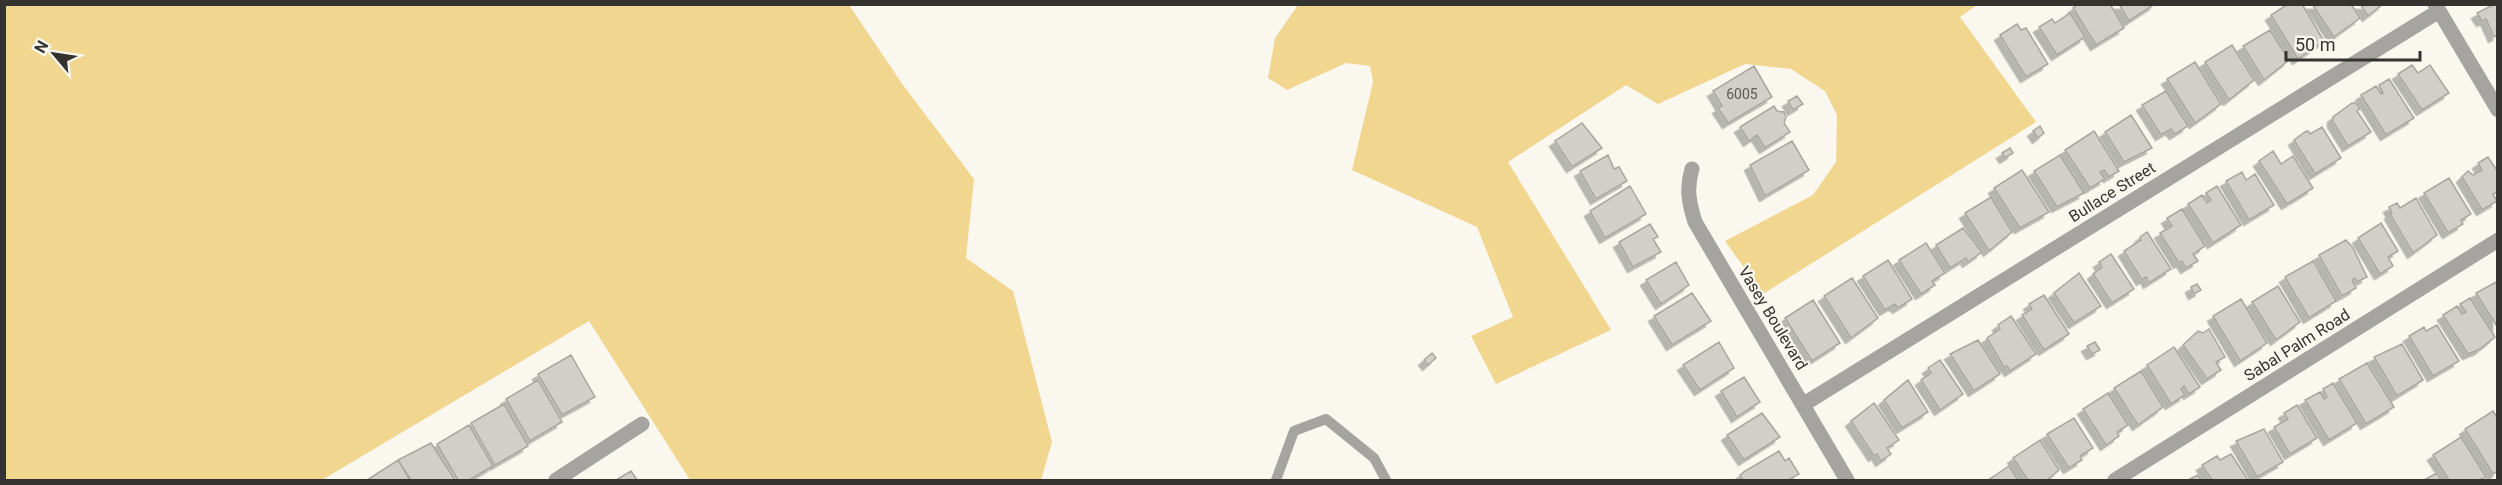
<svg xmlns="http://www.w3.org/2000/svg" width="2502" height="485" font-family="Roboto,sans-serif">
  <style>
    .green { fill: #f1d690 }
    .building { fill: #d2cfc8; stroke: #a9a69f; stroke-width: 1.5; filter: url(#shadow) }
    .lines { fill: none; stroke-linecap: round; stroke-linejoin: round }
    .lane { stroke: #a5a4a1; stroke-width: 10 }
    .street { stroke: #a5a4a1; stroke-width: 15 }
    .labels { text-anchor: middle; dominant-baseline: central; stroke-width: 4.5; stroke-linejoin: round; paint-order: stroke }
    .number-label { font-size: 14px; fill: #5c5a56 }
    .street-label { font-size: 16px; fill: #343330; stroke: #faf7ef }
  </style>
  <defs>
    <filter id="shadow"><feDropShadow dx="-5.5" dy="5.5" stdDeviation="0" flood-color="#0004"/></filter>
  </defs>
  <rect width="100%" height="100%" fill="#faf7ef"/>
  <path class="green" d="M4 5H849L903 85 974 179 966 258 1013 291 1052 442 1041 480H690L589 321 322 480H5Z
    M1298 5H1977L1960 17 2036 122 1763 294 1725 241 1813 195 1836 162 1837 115 1825 91 1791 69 1745 64 1658 104 1626 85 1508 162 1611 330 1496 384 1471 336 1513 317 1477 227 1352 170 1373 82 1370 66 1346 63 1287 90 1268 78 1275 38Z"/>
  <path class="building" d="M2079 4H2110L2124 28 2096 45 2073 8Z
    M2119 4H2155L2129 21Z
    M2288 4H2302L2324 41 2298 59 2271 15Z
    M2312 4H2351L2360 18 2334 37Z
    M2360 4H2383L2368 16Z
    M2495 4H2498V35L2494 37 2486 19 2482 21 2477 13Z
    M2070 13 2085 37 2057 55 2039 27 2052 19 2055 23Z
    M2017 24 2021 30 2026 28 2048 64 2026 77 2000 35Z
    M2270 30 2289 60 2264 80 2243 46Z
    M2232 45 2254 80 2229 100 2205 62Z
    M2195 62 2221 104 2195 123 2167 79Z
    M2412 65 2418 73 2430 65 2449 93 2422 110 2398 74Z
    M1754 66 1772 97 1728 123 1718 108 1722 106 1713 91Z
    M2389 79 2414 118 2386 135 2361 95 2376 86 2381 94 2383 93 2379 85Z
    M2166 91 2188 126 2175 134 2171 129 2161 135 2142 105Z
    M1797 96 1803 104 1793 110 1788 101Z
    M2352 103H2356L2360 109 2357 111 2371 132 2348 146 2333 122V117Z
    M1774 106 1777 111 1784 112 1786 117 1784 123 1790 132 1765 148 1757 135 1749 141 1740 127Z
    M2131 115 2152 148 2124 162 2105 132Z
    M1582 123 1602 148 1572 167 1555 141Z
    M2040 126 2044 133 2038 138 2033 131Z
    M2322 127 2341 158 2315 174 2294 140 2305 132 2308 131 2310 134Z
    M2094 131 2119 171 2109 177 2104 170 2100 172 2105 179 2090 188 2065 150Z
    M1792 141 1809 170 1765 196 1750 165Z
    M2010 148 2013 153 2005 158 2002 153Z
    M2273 151 2281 164 2293 156 2313 188 2287 204 2259 161Z
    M1608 155 1614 169 1619 167 1627 181 1596 199 1580 171Z
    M2060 155 2084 193 2057 207 2034 171Z
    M2488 157 2498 172V196L2496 193 2493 194 2497 201 2482 210 2462 177 2468 171 2473 175 2482 170 2478 163Z
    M2022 170 2049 212 2020 228 1994 188Z
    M2242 172 2246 180 2255 174 2274 205 2249 220 2226 181Z
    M2449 178 2471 214 2461 220 2463 224 2448 233 2424 193Z
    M1630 186 1646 214 1605 238 1590 211Z
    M2217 186 2241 225 2213 243 2188 204 2202 195 2207 203 2211 200 2206 193Z
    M1991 197 2012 232 1989 251 1965 213Z
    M2416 198 2437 235 2413 253 2390 214 2392 213 2389 207 2397 203 2400 208Z
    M2182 209 2205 246 2193 254 2198 261 2186 268 2182 261 2179 263 2160 233 2172 226 2167 218Z
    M2381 223 2398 251 2388 257 2393 266 2380 274 2358 238Z
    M1650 224 1658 237 1653 239 1661 252 1633 267 1619 242Z
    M1963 228 1982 252 1968 262 1966 258 1950 268 1936 245Z
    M2147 232 2171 269 2149 283 2146 277 2142 280 2124 251 2141 240 2140 237Z
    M2346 240 2353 248 2367 277 2357 282 2355 278 2352 280 2356 288 2342 296 2319 255Z
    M1926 243 1945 273 1932 281 1935 285 1921 294 1899 260Z
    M2111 254 2134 289 2112 303 2093 274 2102 267 2099 262Z
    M1888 260 1912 299 1898 308 1895 304 1885 310 1863 276Z
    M2313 261 2336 301 2309 318 2285 277Z
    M1676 262 1689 285 1661 304 1646 280Z
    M2079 273 2101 306 2074 323 2054 293Z
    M1852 278 1878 318 1851 338 1824 296Z
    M2498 281V328L2476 293Z
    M2197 284 2201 290 2194 294 2191 287Z
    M2278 286 2300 322 2276 340 2252 302Z
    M1692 293 1711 321 1672 345 1654 316Z
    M2044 295 2069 334 2044 350 2022 315 2032 309 2029 304Z
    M2470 298 2495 337 2480 349 2468 354 2443 315 2457 306 2462 314 2466 312 2460 304Z
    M2241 299 2267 343 2240 361 2213 316Z
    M1813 300 1840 343 1812 361 1785 318Z
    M2011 316 2036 354 2010 371 2007 366 2004 367 1987 338 2000 329 1998 325Z
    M2437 325 2459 361 2433 376 2409 336 2424 327 2426 331Z
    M2209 329 2225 357 2216 362 2221 370 2207 379 2183 345 2198 331 2203 333Z
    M1978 340 2000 374 1974 391 1950 354Z
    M1719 342 1734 368 1700 390 1683 365Z
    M2095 342 2100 350 2092 354 2087 346Z
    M2402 344 2423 380 2397 396 2374 357Z
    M2174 347 2200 387 2189 394 2184 386 2181 389 2185 395 2171 404 2147 365Z
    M1432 353 1436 358 1428 365 1424 360Z
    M571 355 595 397 562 415 538 374Z
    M1940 360 1963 394 1940 410 1921 380 1931 373 1928 368Z
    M2367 363 2394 407 2366 424 2339 379Z
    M2141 371 2163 407 2138 425 2114 388Z
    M1744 377 1760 402 1737 417 1721 391Z
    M538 380 562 422 530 441 506 399Z
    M1908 380 1928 412 1902 428 1884 400Z
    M2333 383 2357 423 2329 440 2305 400 2320 392 2324 399 2327 397 2323 389Z
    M2108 393 2128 425 2117 432 2119 436 2106 445 2083 409Z
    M1874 403 1899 440 1887 448 1891 454 1881 461 1877 454 1874 456 1851 421Z
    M504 404 528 446 495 465 471 423Z
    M2297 405 2317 438 2290 454 2274 427 2288 419 2284 413Z
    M2493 411 2498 419V471L2493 474 2465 429Z
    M1762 413 1780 437 1744 460 1727 435Z
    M2074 418 2093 448 2080 456 2082 460 2069 468 2047 434Z
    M469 425 493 466 469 480H458L437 444Z
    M2264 429 2283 462 2257 477 2236 441Z
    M2461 437 2486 477 2479 480H2449L2433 455Z
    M2040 440 2059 470 2047 480H2028L2013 458Z
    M431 443 455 480H411L398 460Z
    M1779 451 1785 461 1789 458 1799 474 1788 480H1743L1740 475 1745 471Z
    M2231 454 2248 480H2212L2202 465 2217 456 2220 460Z
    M398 460 410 480H367Z
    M2009 466 2018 480H1986H1988Z
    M631 471 637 480H616Z
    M2437 473 2441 480H2424Z
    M2198 475 2201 480H2188Z"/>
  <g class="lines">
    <path class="lane" d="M1276 480 1294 431 1326 419 1374 458 1386 480"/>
    <path class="street" d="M2435 4 2498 110
      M1692 169C1686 188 1689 203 1695 222L1847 480
      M1804 404 2439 11
      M556 480 642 424
      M2115 480 2498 240"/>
  </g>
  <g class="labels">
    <g class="number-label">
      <text x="1742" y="94">6005</text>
    </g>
    <g class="street-label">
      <text transform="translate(2112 192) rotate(-32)">Bullace Street</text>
      <text transform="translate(1773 318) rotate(59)">Vasey Boulevard</text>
      <text transform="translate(2297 345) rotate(-32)">Sabal Palm Road</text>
    </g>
  </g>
  <rect width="2502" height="485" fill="none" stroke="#343330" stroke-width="12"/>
  <g transform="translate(54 54) rotate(299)" stroke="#faf7ef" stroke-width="4.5" paint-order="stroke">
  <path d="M0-4.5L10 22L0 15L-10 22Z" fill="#343330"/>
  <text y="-9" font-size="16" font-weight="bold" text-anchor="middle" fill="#343330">N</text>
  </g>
  <path d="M2286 51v9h134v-9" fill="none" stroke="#343330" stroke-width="3"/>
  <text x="2295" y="51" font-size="18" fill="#343330" stroke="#faf7ef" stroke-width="4.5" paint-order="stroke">50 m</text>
</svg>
